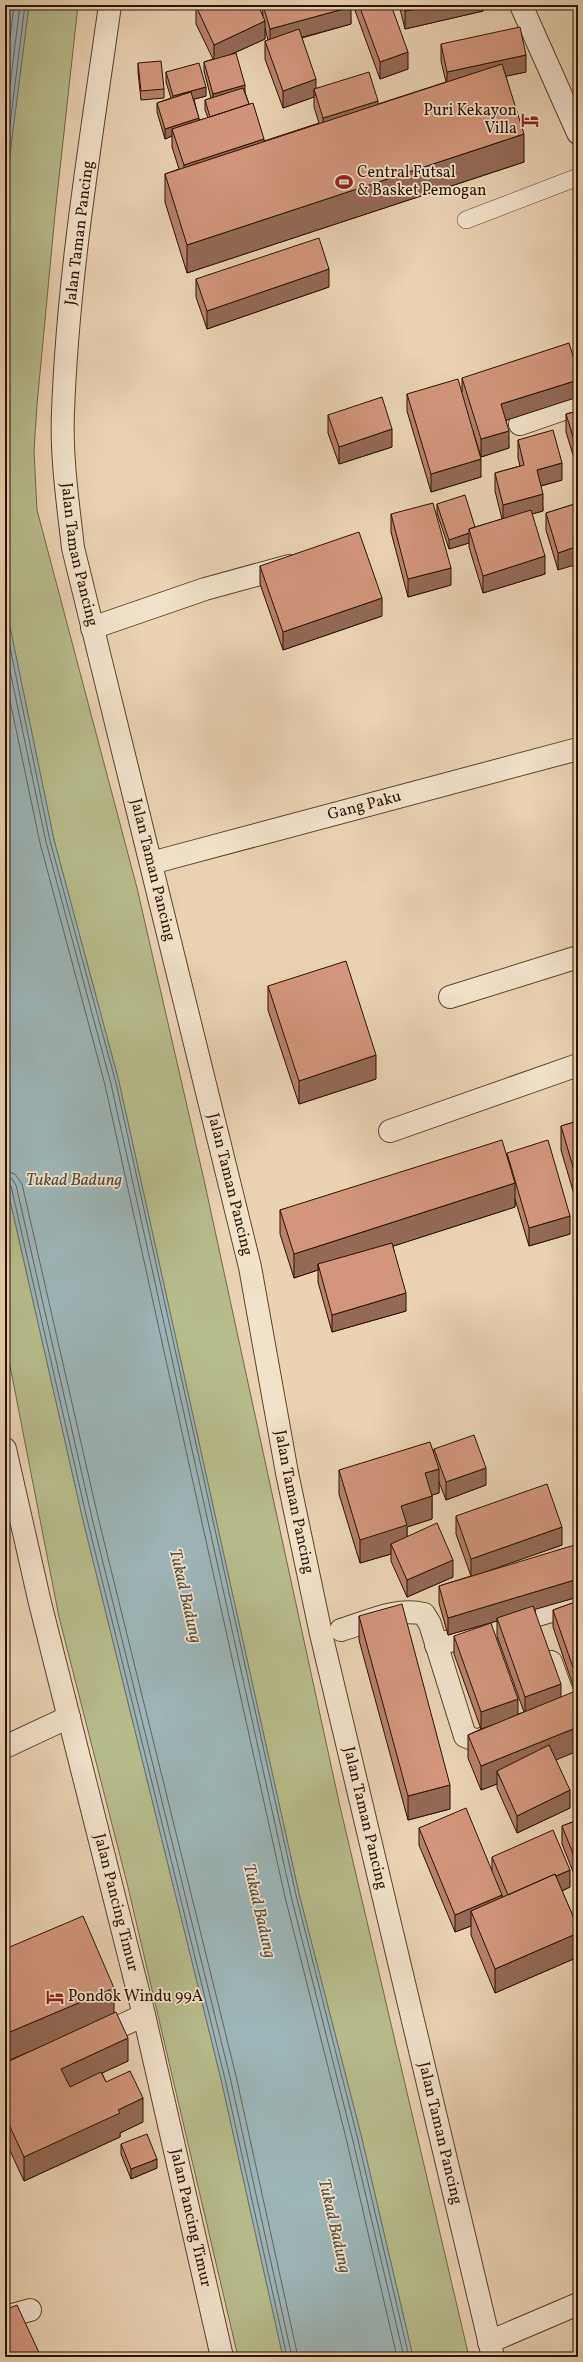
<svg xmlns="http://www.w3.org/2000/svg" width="583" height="2362" font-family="Vollkorn,serif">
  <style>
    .green { fill: #b7bc8b; stroke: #716846 }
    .water { fill: #9db5b8; stroke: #6f746e }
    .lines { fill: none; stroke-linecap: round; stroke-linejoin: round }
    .shore { stroke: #64645c; stroke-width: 1 }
    .service-casing { stroke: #5a432c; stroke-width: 18 }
    .minor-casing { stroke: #5a432c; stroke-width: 24 }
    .tertiary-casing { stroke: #5a432c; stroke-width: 24 }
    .service { stroke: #f1e2cc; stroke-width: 17 }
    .minor { stroke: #f1e2cc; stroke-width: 22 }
    .tertiary { stroke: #f1e2cc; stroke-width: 22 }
    .wall { fill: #b5816a; stroke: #2b1300; fill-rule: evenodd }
    .shaded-wall { fill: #946956; stroke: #2b1300 }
    .building { fill: #d3967b; stroke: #2b1300 }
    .labels { text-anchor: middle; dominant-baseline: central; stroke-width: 3.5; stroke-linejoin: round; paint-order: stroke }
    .poi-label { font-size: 16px; fill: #2b1300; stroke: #f1e2cc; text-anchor: start }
    .street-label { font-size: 16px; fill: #2b1300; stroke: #f1e2cc }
    .water-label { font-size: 17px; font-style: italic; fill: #534c40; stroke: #f1e2cc }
  </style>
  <rect width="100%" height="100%" fill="#e9d3b1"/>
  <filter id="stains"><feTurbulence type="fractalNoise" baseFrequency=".005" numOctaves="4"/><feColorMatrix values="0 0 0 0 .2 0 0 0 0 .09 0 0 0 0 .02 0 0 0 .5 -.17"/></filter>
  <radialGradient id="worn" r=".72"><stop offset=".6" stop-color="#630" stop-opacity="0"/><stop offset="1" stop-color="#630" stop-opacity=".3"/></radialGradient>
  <path class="green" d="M29 5H78L55 214 37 405 34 451 37 510 137 888 204 1180 339 1802 469 2357H413L361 2135 299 1894 119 1082 54 840 5 603V192Z
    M5 1178 83 1520 221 2079 283 2357H238L127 1883 59 1617 5 1340Z"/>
  <path class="water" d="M5 5H29L5 192Z
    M5 603 54 840 119 1082 299 1894 361 2135 413 2357H283L221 2079 83 1520 5 1178Z"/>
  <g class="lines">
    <path class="shore" d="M5 79 14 5
      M5 126 20 5
      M5 164 25 5
      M5 623 50 841 116 1083 296 1895 357 2136 409 2357
      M5 647 46 842 111 1084 291 1896 352 2137 404 2357
      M5 677 40 843 105 1085 285 1897 346 2138 397 2357
      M5 1171 15 1174 22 1184 98 1517 236 2076 298 2357
      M5 1177 12 1179 16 1185 92 1518 230 2077 292 2357
      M5 1182 11 1186 87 1519 225 2079 287 2357"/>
    <g class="service-casing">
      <path id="service" d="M466 220 578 177"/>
    </g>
    <g class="minor-casing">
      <g id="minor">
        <path d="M520 424 578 404"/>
        <path d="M92 628 205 589 289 566"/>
        <path id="s1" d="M151 863 578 749"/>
        <path d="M450 997 578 957"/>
        <path d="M390 1131 578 1065"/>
        <path id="s2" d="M5 1449 40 1603 144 2015 222 2357"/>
        <path d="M341 1630C367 1622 397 1607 424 1614L430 1624 465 1736 477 1741 497 1733"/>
        <path d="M436 1645 578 1603"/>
        <path d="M551 1662 567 1706"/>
        <path d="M5 1747 69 1717"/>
        <path d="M95 2038 144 2015"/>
        <path d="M5 2317 30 2310"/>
        <path d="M489 2342 578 2304"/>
      </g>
    </g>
    <g class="tertiary-casing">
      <g id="tertiary">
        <path id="s3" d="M110 5C91 140 68 275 63 412 61 457 68 503 73 548L250 1267 287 1473 321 1634 493 2357"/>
        <path d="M521 5 578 133"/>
      </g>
    </g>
    <use href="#service" class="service"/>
    <use href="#minor" class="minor"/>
    <use href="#tertiary" class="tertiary"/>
  </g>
  <path class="wall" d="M262 5H350L351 24 302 38 316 89 378 104 446 82 441 61V44L526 72 506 76 524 162 187 273 165 202V174L179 169 172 147V136L165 139 157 112V103L171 98 166 82V72L206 96 194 99 199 120 208 118 205 110V100L211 98 204 71V62L213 59 196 24V6L263 16ZM265 28 268 40 265 41V59L283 108 314 97V107L319 123 264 141 249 104 232 54 265 39Z
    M353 5H391L408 69 380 79Z
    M399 5H483V11L405 29Z
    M138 63 164 89V98L141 100 138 72Z
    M196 279 329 287 207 329 196 297Z
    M462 378 506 420 509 448 481 457 473 431 481 477 431 492 407 411V394L462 392Z
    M578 411V471L566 432V414Z
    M328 415 392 447 339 464 328 433Z
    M518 440 562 480 541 486 543 511 532 514 545 574 483 593 469 547V543L449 549 437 513V504L475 527 502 519 495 491V473L520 466 518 458Z
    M578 503 558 570 546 530V513Z
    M391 514 451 585 408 597 391 532Z
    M260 566 382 616 283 650 260 584Z
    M578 755V783L575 774V756Z
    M268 986 376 1079 299 1104 268 1010Z
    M578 1121 576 1201 561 1150V1126Z
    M507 1153 570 1234 529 1246 515 1199V1207L393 1246 406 1311 332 1332 318 1282V1270L294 1278 280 1234V1210L507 1156Z
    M434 1449 486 1485 446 1500 439 1482V1493L432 1495V1519L407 1527V1536L453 1577 407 1597 391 1561V1554L360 1563 339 1494V1470L434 1452Z
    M456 1516 562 1545 478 1574 578 1597 535 1609 556 1760 570 1808 517 1833 497 1788V1784L481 1790 468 1758V1735L481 1729 454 1654V1636L518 1714 524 1712 497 1636V1621L448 1635 439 1603V1586L471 1576 456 1534Z
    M578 1601 575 1691 553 1627V1610Z
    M359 1616 450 1809 408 1820 359 1640Z
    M578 1820V1884L562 1844V1826Z
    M419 1828 492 1870V1857L570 1887 562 1891 578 1928V1957L495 1993 471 1935V1926L455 1932 419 1845Z
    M114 2014 128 2061 102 2073 106 2082 143 2122 120 2133V2137L24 2181 5 2140V2063Z
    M578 2094V2119L576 2113V2095Z
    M121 2144 157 2168 131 2179 121 2154Z"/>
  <path class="shaded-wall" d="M433 5H483V11L405 29V11Z
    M351 7V24L270 46V29Z
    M265 21V39L214 62V45Z
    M408 52V69L380 79V62Z
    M526 55V72L447 89V72Z
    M316 79V96L314 89V97L283 108V91Z
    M245 85V95L213 104V94Z
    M206 87V96L173 105V96Z
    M378 101V119L323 136V118Z
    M199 118V128L172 129V136L165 139V129Z
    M524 134V162L187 273V245Z
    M264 139V156L184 182V165Z
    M329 269V287L207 329V311Z
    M578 380V397L501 422V404Z
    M392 429V447L339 464V447Z
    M509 431V448L481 457V439Z
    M481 459V477L431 492V474Z
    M562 463V480L537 487V470Z
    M543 494V511L503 522V505Z
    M469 533V543L449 549V540Z
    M578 546V564L558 570V553Z
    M545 556V574L483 593V576Z
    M451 568V585L408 597V579Z
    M382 598V616L283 650V632Z
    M376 1055V1079L299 1104V1081Z
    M576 1177H578V1201H576Z
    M515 1183V1207L319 1270 318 1264V1270L294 1278V1254Z
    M570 1216V1234L529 1246V1228Z
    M406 1293V1311L332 1332V1315Z
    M486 1468V1485L446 1500V1482Z
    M439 1469V1493L425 1497V1473Z
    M432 1496V1519L407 1527V1548L391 1544V1554L360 1563V1540L401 1506Z
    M562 1527V1545L471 1577V1559Z
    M453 1560V1577L407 1597V1580Z
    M578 1579V1597L498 1620 497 1618V1621L448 1635V1618Z
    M578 1672V1690L575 1691V1673Z
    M561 1684V1702L525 1714V1697Z
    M518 1699V1716L481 1729V1712Z
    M578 1727V1751L502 1782 497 1771V1784L481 1790V1766Z
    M450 1785V1809L408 1820V1796Z
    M570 1790V1808L517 1833V1816Z
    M570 1870V1887L510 1915V1897Z
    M502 1895V1913L471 1911V1926L455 1932V1915Z
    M578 1933V1957L495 1993V1969Z
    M114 1988V2016L5 2062V2034Z
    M128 2038V2061L61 2092V2069Z
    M143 2098V2122L120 2133V2137L24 2181V2157L118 2110Z
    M157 2159V2168L131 2179V2169Z"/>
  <path class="building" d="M198 5H258L265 21 214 45 196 6Z
    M263 5H350L351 7 270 29Z
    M359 5H391L408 52 380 62Z
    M403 5H433L405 11Z
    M520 27 526 55 447 72 441 44Z
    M299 29 316 79 283 91 265 41Z
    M236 53 245 85 213 94 204 62Z
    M161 61 164 89 141 91 138 63Z
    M199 63 206 87 173 96 166 72Z
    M502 64 524 134 187 245 165 174Z
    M369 72 378 101 323 118 314 89Z
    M243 88 249 104 210 117 205 100Z
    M191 92 199 118 165 129 157 103Z
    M253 103 264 139 184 165 172 129Z
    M319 238 329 269 207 311 196 279Z
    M569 343 578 372V380L501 404 509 431 481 439 462 378Z
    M458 379 481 459 431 474 407 394Z
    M382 397 392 429 339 447 328 415Z
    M578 411V453L566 414Z
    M553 430 562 463 537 470 543 494 503 505 495 473 524 465 518 440Z
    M465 495 475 527 469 529V533L449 540 437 504Z
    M433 503 451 568 408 579 391 514Z
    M578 503V546L558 553 546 513Z
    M531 510 545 556 483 576 469 529Z
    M359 532 382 598 283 632 260 566Z
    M578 755V766L575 756Z
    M346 961 376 1055 299 1081 268 986Z
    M578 1121V1177H576L561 1126Z
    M502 1140 515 1183 294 1254 280 1210Z
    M548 1140 570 1216 529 1228 507 1153Z
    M392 1243 406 1293 332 1315 318 1264Z
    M474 1435 486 1468 446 1482 434 1449Z
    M430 1442 439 1469 425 1473 432 1496 401 1506 407 1525 360 1540 339 1470Z
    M547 1484 562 1527 471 1559 456 1516Z
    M437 1523 453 1560 407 1580 391 1544Z
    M578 1544V1579L448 1618 439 1586Z
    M578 1601V1672L575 1673 553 1610Z
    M402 1604 450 1785 408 1796 359 1616Z
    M533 1606 561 1684 525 1697 497 1618Z
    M491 1623 518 1699 481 1712 454 1636Z
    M578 1690V1727L481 1766 468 1735Z
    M549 1745 570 1790 517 1816 497 1771Z
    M466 1808 502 1895 455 1915 419 1828Z
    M578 1820V1866L562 1826Z
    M553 1830 570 1870 556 1876 555 1874 508 1895 492 1857Z
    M555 1874 578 1928V1933L495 1969 471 1911Z
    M83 1916 114 1988 5 2034V1949Z
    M116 2012 128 2038 61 2069 70 2087 101 2072 106 2082 130 2071 143 2098 118 2110 120 2113 24 2157 5 2116V2063Z
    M578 2094V2101L576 2095Z
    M147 2134 157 2159 131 2169 121 2144Z
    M17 2305 41 2357H5V2310Z"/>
  <defs>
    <g id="hotel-bare" transform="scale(1.38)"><path d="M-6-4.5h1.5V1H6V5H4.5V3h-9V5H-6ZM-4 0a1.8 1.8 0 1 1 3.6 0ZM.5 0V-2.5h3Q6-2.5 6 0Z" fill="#8f2418" stroke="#f1e2cc" stroke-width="2.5" paint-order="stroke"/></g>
    <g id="stadium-bare" transform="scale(1.38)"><path d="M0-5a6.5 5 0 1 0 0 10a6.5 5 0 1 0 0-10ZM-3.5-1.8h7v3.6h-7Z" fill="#8f2418" stroke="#f1e2cc" stroke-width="2.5" paint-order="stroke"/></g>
  </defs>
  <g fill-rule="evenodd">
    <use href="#hotel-bare" x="530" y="120"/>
    <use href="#stadium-bare" x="344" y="182"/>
    <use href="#hotel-bare" x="55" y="1997"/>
  </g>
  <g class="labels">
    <g class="poi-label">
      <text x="517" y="111" text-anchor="end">Puri Kekayon<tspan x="517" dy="18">Villa</tspan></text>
      <text x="357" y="173">Central Futsal<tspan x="357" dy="18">&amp; Basket Pemogan</tspan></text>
      <text x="68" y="1997">Pondok Windu 99A</text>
    </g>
    <g class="street-label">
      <text transform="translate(80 233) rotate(-83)">Jalan Taman Pancing</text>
      <text stroke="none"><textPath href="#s3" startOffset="554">Jalan Taman Pancing</textPath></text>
      <text stroke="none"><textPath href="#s1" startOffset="221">Gang Paku</textPath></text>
      <text stroke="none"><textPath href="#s3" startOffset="878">Jalan Taman Pancing</textPath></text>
      <text stroke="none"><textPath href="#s3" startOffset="1202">Jalan Taman Pancing</textPath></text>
      <text stroke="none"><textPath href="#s3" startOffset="1526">Jalan Taman Pancing</textPath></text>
      <text stroke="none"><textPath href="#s3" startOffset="1850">Jalan Taman Pancing</textPath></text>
      <text stroke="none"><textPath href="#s2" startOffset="467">Jalan Pancing Timur</textPath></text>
      <text stroke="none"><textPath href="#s3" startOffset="2174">Jalan Taman Pancing</textPath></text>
      <text stroke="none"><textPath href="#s2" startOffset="791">Jalan Pancing Timur</textPath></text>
    </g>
    <g class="water-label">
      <text x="74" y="1180">Tukad Badung</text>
      <text transform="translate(185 1596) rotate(77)">Tukad Badung</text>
      <text transform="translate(259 1911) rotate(77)">Tukad Badung</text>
      <text transform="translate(334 2226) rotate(77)">Tukad Badung</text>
    </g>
  </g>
  <rect width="583" height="2362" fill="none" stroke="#e9d3b1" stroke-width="20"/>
  <rect x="6" y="6" width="571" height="2350" fill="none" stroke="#2b1300" stroke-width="2"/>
  <rect x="10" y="10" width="563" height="2342" fill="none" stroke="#2b1300"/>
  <rect width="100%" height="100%" filter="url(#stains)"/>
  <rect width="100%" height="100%" fill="url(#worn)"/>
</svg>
